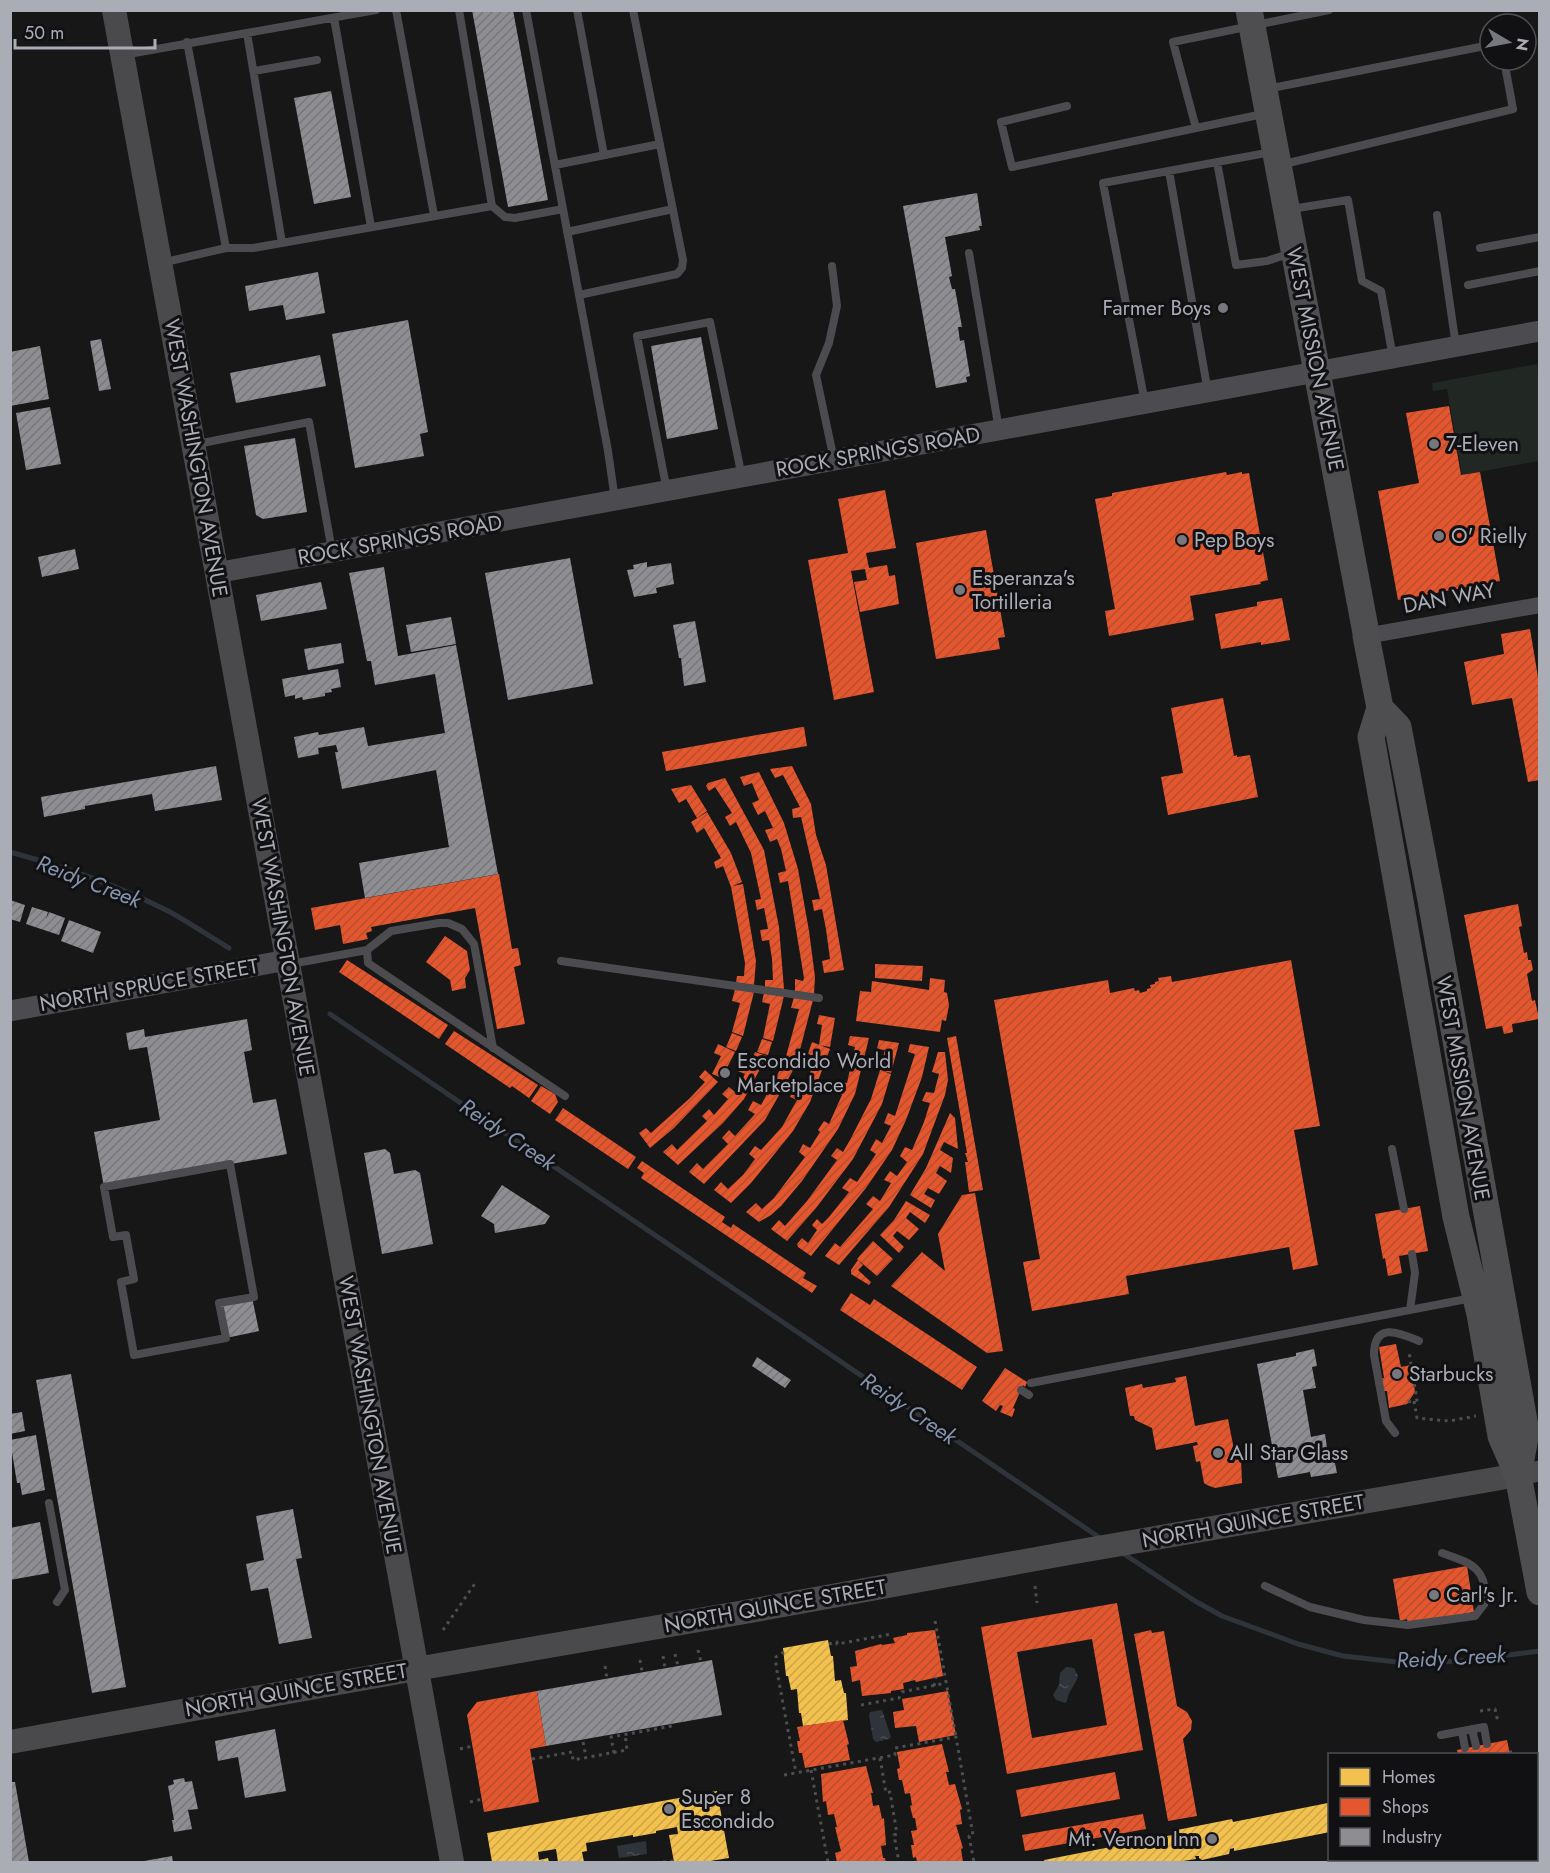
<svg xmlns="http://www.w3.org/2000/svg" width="1550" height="1873" font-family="Jost,sans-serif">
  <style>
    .grass { fill: #212722 }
    .water { fill: url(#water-ripples) }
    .homes { fill: url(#homes-hatch) }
    .shops { fill: url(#shops-hatch); fill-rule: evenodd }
    .industry { fill: url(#industry-hatch) }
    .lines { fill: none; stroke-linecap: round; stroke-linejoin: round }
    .stream { stroke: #2f343b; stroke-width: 5 }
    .path { stroke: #4d4e50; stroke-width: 3; stroke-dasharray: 3 4.5; stroke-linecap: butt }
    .service { stroke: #4c4c50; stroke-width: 8 }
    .minor { stroke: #4c4c50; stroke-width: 16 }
    .tertiary { stroke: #4c4c50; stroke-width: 21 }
    .secondary { stroke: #4a4a4d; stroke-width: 24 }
    .primary { stroke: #4e4e51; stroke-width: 27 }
    .poi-dot { fill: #77787e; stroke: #111113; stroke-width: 2 }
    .labels { text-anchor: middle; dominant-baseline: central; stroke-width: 6; stroke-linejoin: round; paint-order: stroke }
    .poi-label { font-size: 21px; fill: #aaacb6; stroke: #111113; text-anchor: start }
    .street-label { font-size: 21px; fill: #aaacb6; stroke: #111113 }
    .water-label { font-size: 22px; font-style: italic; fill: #8594ad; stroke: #111113 }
  </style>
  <defs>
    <pattern id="water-ripples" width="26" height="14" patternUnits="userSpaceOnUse" patternTransform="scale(1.5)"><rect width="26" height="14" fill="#2f343b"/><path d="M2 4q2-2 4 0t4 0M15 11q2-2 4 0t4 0" fill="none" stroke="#4a4f55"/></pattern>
    <pattern id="homes-hatch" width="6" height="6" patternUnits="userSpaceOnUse" patternTransform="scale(1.5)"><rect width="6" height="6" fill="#f2c14e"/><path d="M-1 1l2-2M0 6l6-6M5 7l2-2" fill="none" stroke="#cca549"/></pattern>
    <pattern id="shops-hatch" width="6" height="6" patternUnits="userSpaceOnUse" patternTransform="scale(1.5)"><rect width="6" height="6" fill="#e4572e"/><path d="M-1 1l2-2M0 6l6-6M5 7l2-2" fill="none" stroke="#b84e30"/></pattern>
    <pattern id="industry-hatch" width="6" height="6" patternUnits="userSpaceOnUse" patternTransform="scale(1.5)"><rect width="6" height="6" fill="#8d8d92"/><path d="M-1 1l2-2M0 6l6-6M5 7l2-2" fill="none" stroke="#76777b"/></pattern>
  </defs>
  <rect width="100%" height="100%" fill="#171717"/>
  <path class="grass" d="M1537 364 1540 379 1539 461 1462 475 1447 389 1433 391 1432 383Z"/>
  <path class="water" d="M1066 1667 1074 1668 1078 1676C1075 1686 1068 1691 1067 1701L1065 1703 1056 1700 1053 1695 1059 1685 1060 1673Z
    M882 1710 891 1737 889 1739 876 1742 873 1739 869 1715 870 1712Z
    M646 1841 647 1854 619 1858 617 1846Z"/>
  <path class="homes" d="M828 1640 831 1656H833L835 1681 841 1680 844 1693H846L848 1720 803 1726 801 1713H799L797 1689 791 1690 788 1676H786L783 1648Z
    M717 1791 729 1858 704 1862H674L669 1835 678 1834 677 1827 656 1831V1833L633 1837V1835L586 1843 587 1851 582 1852 584 1862H558L556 1849 538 1852 539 1860 548 1858 549 1862H492L487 1833Z
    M1328 1803 1330 1832 1234 1851V1848L1230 1849 1229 1854 1202 1860 1199 1858V1856H1195L1196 1859 1176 1862H1045L1044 1860 1172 1835V1831L1232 1819 1233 1822Z"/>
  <path class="shops" d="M1449 406 1461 475 1480 472 1500 581 1398 600 1378 491 1419 483 1406 413Z
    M1226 472 1227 475 1242 472V474L1249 473 1268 580 1260 582 1261 584 1190 596 1194 620 1109 636 1105 611 1115 609 1095 499 1112 496V493Z
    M885 490 896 548 866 553 869 568 887 565 889 576 895 575 899 604 860 612 854 582 867 580 865 569 851 571 874 692 834 700 808 560 848 553 838 499Z
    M986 530 1005 637 998 638 1000 649 936 659 916 543Z
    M1282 598 1290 640 1261 645V642L1221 649 1215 614 1257 606V602Z
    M1530 629 1539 683V780L1528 782 1512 698 1472 705 1464 662 1504 654 1501 634Z
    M1223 698 1234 756 1237 755V757L1250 755 1258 797 1168 815 1161 777 1183 773 1171 708Z
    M802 727H804L807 746 666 771 662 752Z
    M792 766 811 804 816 835 826 865 844 970 824 973 822 961 830 959 826 929 822 909 814 911 812 900 820 899 801 817 793 818 792 809 800 807 783 775 775 778 770 769Z
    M759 772 784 823 798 869 809 931 815 977 814 994 795 992V979L803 981 804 978 788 881 780 883 778 873 786 871 781 849 777 839 770 842 765 830 773 828 765 811 758 815 752 803 759 800 752 783 744 786 740 777Z
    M725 778 764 850 779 927 784 989 765 987V980H773L772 959 769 940 762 941 760 930 768 929 764 908 757 910 755 900 761 899 751 853 736 822 730 826 725 817 732 813 715 787 709 791 706 786 708 783Z
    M691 785 707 811 697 818 686 799 679 803 671 789Z
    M707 812 731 853 742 882 733 886 743 884 756 961 754 985 736 983 737 976H744L745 963 731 887 723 866 716 869 714 862 721 858 704 828 697 833 691 822Z
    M499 874 512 949 518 948 521 965 514 967 525 1024 497 1029 475 908 371 927 372 931 366 933 368 939 343 944 340 925 315 930 311 908Z
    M1518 904 1522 926 1519 927 1524 953 1527 952 1528 960H1531L1533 970 1527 974 1532 1001 1535 1000 1539 1019 1512 1024 1513 1032 1504 1034 1502 1026 1486 1029 1464 915Z
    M445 936 467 951 470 970 465 978 466 988 452 991 450 980 426 962Z
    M347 960 448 1025 439 1039 339 972Z
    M1291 960 1320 1126 1294 1130 1318 1265 1293 1270 1289 1247 1126 1276 1129 1294 1032 1311 1023 1262 1040 1259 994 1000 1108 980 1110 993 1134 988 1135 991 1139 990 1140 993 1147 991V989L1151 988 1150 985 1155 984V982L1159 981 1158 978 1171 976 1172 982Z
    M875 964 923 966 922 981 875 978Z
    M930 978 945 980 944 992 947 993 949 1005 946 1021 942 1020 940 1032 856 1021 860 991 871 992 872 981 929 990Z
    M735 989 754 992 743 1036 732 1032 740 1003 732 1001Z
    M764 993 784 996 773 1041 763 1038 770 1004 762 1002Z
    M794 997 813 1000 796 1065 765 1120 704 1184 689 1172 697 1163 703 1169 728 1144 722 1138 729 1130 735 1136 755 1114 748 1110 753 1101 761 1105 781 1068 774 1065 778 1056 785 1060 799 1009 791 1008Z
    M819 1015 835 1018 830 1047 819 1045 822 1025 817 1024Z
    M454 1031 538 1085 529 1098 512 1086 510 1088 445 1044Z
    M732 1033 742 1037 736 1051 726 1047Z
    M850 1036 869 1038 855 1094 838 1129 802 1181 781 1206 771 1215 759 1222 746 1212 756 1203 762 1209 774 1198 805 1157 799 1152 803 1144 810 1148 820 1132 818 1130 824 1121 829 1124 842 1095 837 1093 842 1082 847 1083 855 1047 848 1045Z
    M956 1036 983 1190 969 1192 965 1162H968L965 1153H967L947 1038Z
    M762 1039 772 1042 768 1055 757 1052Z
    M879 1040 899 1043 891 1073 880 1070 891 1074 882 1104 853 1159 816 1208 787 1241 771 1229 779 1220 785 1226 807 1201 837 1160 831 1156 837 1148 843 1152 850 1140 871 1099 880 1070 885 1050 877 1049Z
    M812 1042 830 1049 810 1102 793 1131 751 1183 731 1203 714 1190 721 1182 728 1189 743 1175 755 1159 749 1154 755 1146 761 1150 782 1127 797 1100 790 1097 796 1084 804 1088 816 1057 808 1054Z
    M718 1044 735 1052 722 1078 712 1074 721 1056 714 1053Z
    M910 1044 929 1047 922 1077 906 1120 892 1150 866 1188 811 1256 798 1247 797 1244 802 1238 808 1243 817 1230 812 1225 817 1219 822 1224 829 1217 849 1192 842 1188 850 1178 857 1182 876 1154 870 1150 876 1139 882 1143 891 1126 884 1123 888 1113 895 1116 915 1054 908 1052Z
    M755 1052 767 1056 744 1099 723 1123 678 1165 663 1152 672 1144 677 1150 707 1121 702 1116 709 1109 714 1115 728 1099 722 1094 729 1087 735 1092 745 1074 738 1071 744 1062 749 1065Z
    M938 1052H945L948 1080 945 1095 923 1154 889 1207 839 1265 825 1256 835 1243 840 1247 873 1209 866 1204 873 1196 880 1201 891 1183 884 1180 890 1171 897 1176 907 1162 900 1156 905 1147 912 1150 924 1122 930 1103 922 1101 926 1092 934 1093 939 1074 932 1072Z
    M705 1070 718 1082 674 1128 650 1148 639 1133 646 1128 651 1133 690 1098 705 1082 699 1077Z
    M541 1086 555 1094 558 1102 550 1114 531 1101Z
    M563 1108 636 1157 628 1169 555 1120Z
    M950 1113 955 1118 958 1149 944 1142 940 1150 953 1158 951 1173 940 1166 936 1173 947 1181 939 1194 928 1188 924 1194 935 1200 931 1208 910 1195 926 1168Z
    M642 1161 725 1217 722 1222 731 1228 733 1224 806 1273 803 1278 817 1286 812 1293 641 1178 644 1173 637 1168Z
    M975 1193 1003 1351 987 1353 891 1286 922 1252 945 1271 938 1234 962 1195Z
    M906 1201 930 1215 925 1223 910 1212 906 1218 919 1229 909 1240 897 1231 893 1236 904 1247 899 1253 880 1235 894 1220Z
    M1420 1206 1428 1251 1399 1256 1402 1273 1388 1276 1385 1258 1383 1259 1375 1214Z
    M873 1241 893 1259 877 1276 857 1259Z
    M858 1260 863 1265 858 1270 871 1282 869 1285 851 1274V1270Z
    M851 1293 870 1305 874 1299 977 1367 962 1390 840 1310Z
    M1396 1344 1401 1367 1411 1365 1415 1392 1407 1404 1389 1408 1387 1391H1383L1380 1379 1384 1378 1379 1347Z
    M1005 1368 1027 1382 1025 1387 1023 1385 1013 1408 1015 1409 1012 1417 1000 1412 1003 1406 1000 1405 996 1411 982 1401Z
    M1186 1376 1195 1426 1228 1419 1236 1460 1241 1459 1242 1483 1215 1488 1207 1485 1204 1483 1200 1461 1196 1462 1193 1446 1198 1445 1197 1442 1156 1450 1152 1428 1135 1420 1134 1416H1130L1125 1388 1142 1384 1143 1388 1176 1382 1175 1378Z
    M1467 1566 1474 1612 1408 1624 1407 1619 1400 1621 1393 1579Z
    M1117 1603 1143 1750 1007 1774 981 1627ZM1092 1639 1107 1725 1032 1738 1017 1652Z
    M935 1630 943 1676 916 1682 915 1680 903 1683 904 1689 891 1691V1693L862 1696 860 1680 852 1682 850 1667 857 1666 855 1651 881 1644 882 1645 895 1643 893 1638 907 1635V1633Z
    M1151 1630 1152 1633 1164 1631 1177 1706 1187 1712 1192 1721 1191 1730 1183 1739 1197 1816 1168 1821 1134 1634Z
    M537 1691 546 1746 530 1749 539 1802 484 1812 467 1715 477 1702Z
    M948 1691 956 1735 919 1742 916 1726 895 1728 893 1712 904 1710 902 1699Z
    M843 1720 849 1744 847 1745 850 1760 805 1768 802 1753H799L797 1741H800L797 1727Z
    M1507 1740 1510 1754H1458L1457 1750Z
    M942 1744 949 1772H946L949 1785 955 1784 962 1809 960 1810 962 1824 956 1825 963 1848 961 1849 963 1862H917L916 1857 913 1858 911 1845H914L911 1831 917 1830 915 1818H913L910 1806 912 1805 910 1793 905 1794 902 1780H899L897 1769 900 1768 897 1752Z
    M866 1766 873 1793H871L873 1806 879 1805 882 1819 884 1818 886 1845 881 1846 883 1858H885L886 1862H837L835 1853 841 1851 835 1827H837L834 1814 828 1815 826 1801 823 1802 821 1774Z
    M1115 1772 1120 1799 1021 1817 1016 1790Z
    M1143 1814 1146 1829 1025 1851 1022 1835Z
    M1499 1860H1528L1530 1862H1496Z"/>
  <path class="industry" d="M472 10H513L548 200 508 207Z
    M331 91 351 197 314 204 294 98Z
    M977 193 982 226H979L980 230 945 237 952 276 949 277 952 289H955L962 327H958L960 341 964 340 970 376 966 377 967 382 936 388 903 206Z
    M318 272 325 313 286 320 283 305 249 311 245 286Z
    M408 320 428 432 420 434 424 456 355 468 332 334Z
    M701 337 718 429 667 439 651 346Z
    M101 339 111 389 99 391 90 341Z
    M40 346 49 399 10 406V352Z
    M320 355 326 386 236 403 230 373Z
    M50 407 61 464 26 470 16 413Z
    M295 438 307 512 263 519 256 515 244 446Z
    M75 549 79 569 42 577 38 557Z
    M570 558 593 684 508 700 485 573Z
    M647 562V567L671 563 674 584 656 588 657 593 634 597 627 570 634 569 633 565Z
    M384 567 398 656 456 645 498 874 365 898 359 863 449 847 436 770 342 789 335 752H338L336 745 318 748 319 754 298 758 294 737 318 732 319 735 364 727 368 746 445 733 435 674 375 685 371 661H367L349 573Z
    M321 582 327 609 261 621 256 595Z
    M451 617 456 644 411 652 406 625Z
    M695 621 706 682 684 686 681 658H679L673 625Z
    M341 643 344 663 308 670 304 649Z
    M338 669 341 687 331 689 332 692 325 693V696L303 700 302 697 295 699V695L285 697 282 679Z
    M216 766 222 800 155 811 152 794 85 806V809L44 817 41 797Z
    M10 900 25 905 20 922 10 919Z
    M32 907 48 912 46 919 49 912 65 918 59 935 26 924Z
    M69 920 101 932 93 953 61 941Z
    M247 1019 252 1050 244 1052 253 1103 276 1099 287 1154 104 1187 94 1132 160 1120 147 1047 129 1050 126 1033 144 1029 145 1037Z
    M385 1149 390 1153 394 1174 415 1170 420 1173 433 1244 382 1254 364 1153Z
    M502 1185 550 1216 545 1224 495 1233 494 1224 481 1216Z
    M252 1297 259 1331 226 1338 219 1303Z
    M1314 1349 1317 1366 1312 1367 1316 1388 1303 1390 1311 1437 1325 1434 1328 1454 1333 1453 1337 1473 1311 1477 1310 1472 1278 1478 1257 1364 1296 1356V1353Z
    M757 1357 791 1380 785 1388 752 1366Z
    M71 1374 126 1687 92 1693 36 1380Z
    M22 1412 25 1431 10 1434V1414Z
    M36 1435 45 1490 22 1495 20 1483H17L10 1440Z
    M293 1509 302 1558 296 1559 312 1638 279 1644 268 1588 251 1591 246 1564 264 1560 256 1516Z
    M40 1522 49 1573 10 1580V1528Z
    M712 1660 722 1715 546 1746 537 1691Z
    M275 1729 286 1791 245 1798 238 1757 218 1761 215 1741Z
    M184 1778 185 1782 192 1781 198 1809 188 1810 192 1829 174 1832 172 1820H174L168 1786 174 1784 173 1780Z
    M10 1782H15L29 1862H10Z
    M172 1856 173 1862H144V1861Z"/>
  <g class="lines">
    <path class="stream" d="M10 852C65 867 119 886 170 912 190 923 209 936 229 948
      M330 1014 1103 1540
      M1121 1552 1195 1601 1222 1616 1298 1644 1343 1656 1406 1663 1459 1661 1540 1651"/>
    <path class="path" d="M1414 1401 1417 1418 1449 1421 1476 1416
      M1408 1402 1417 1400 1409 1352
      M1035 1586 1037 1603
      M935 1621 956 1737
      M443 1630 476 1582
      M829 1644 837 1642V1644L892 1634
      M698 1650 701 1662
      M784 1652 776 1657V1666L796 1773
      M675 1654 678 1666
      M663 1656 665 1668
      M640 1660 642 1672
      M605 1666 607 1679
      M934 1686 936 1677
      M861 1705 899 1698 902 1692 946 1683
      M1480 1711 1495 1709 1498 1722
      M583 1742 586 1757
      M460 1749 473 1746
      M1509 1752H1512V1754
      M614 1753 611 1737 672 1726
      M880 1758 886 1793 890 1792 897 1834 894 1835 899 1862
      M532 1759 572 1752 573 1760 627 1750 625 1734
      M1536 1767H1540
      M811 1770 828 1862
      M784 1775 895 1755V1748L956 1737 973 1835 969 1836 974 1862
      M470 1802 482 1799
      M663 1862 673 1861"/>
    <path class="service" d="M396 10 434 215
      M459 10 492 206
      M577 10 604 155
      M334 18 371 227
      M247 33 282 243
      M187 42 226 248
      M123 55 376 10
      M254 71 317 60
      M1267 89 1490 45
      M1067 106 1001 122 1012 167 1196 128
      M1263 114 1196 128 1173 42 1329 10
      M1217 162 1236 265 1267 261 1291 253
      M555 165 660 144
      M1280 165 1513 109 1504 60
      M1169 171 1208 392
      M563 209 608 451 615 500
      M1291 209 1348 200 1362 281 1381 291 1393 358
      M1437 215 1456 346
      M567 232 673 209
      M1480 248 1540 237
      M969 253 999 430
      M161 263 226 248H253L492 206 505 217 515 218 563 209 526 10
      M832 266 837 306 829 343 816 375 834 460
      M1468 285 1540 271
      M579 295 677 274 682 268 683 260 633 10
      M1145 403 1103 183 1272 152
      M197 444 309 422 332 551
      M667 491 637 336 710 322 742 477
      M561 961 819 998
      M291 964 367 950
      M493 1048 474 944 462 929 448 923H439L391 931 367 950 368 963 565 1096
      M1392 1149 1404 1209
      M230 1164 254 1297 219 1303 226 1338 134 1355 121 1282 134 1279 126 1235 113 1237 104 1187Z
      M1410 1310 1415 1273 1412 1254
      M1031 1383 1472 1298
      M1021 1390 1029 1395
      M1395 1433 1386 1421 1374 1355C1374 1321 1400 1333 1419 1341
      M49 1503 65 1590 57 1602
      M1265 1586 1310 1607 1364 1620 1408 1625 1475 1616 1485 1603C1488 1567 1470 1563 1442 1553
      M1472 1729 1476 1746
      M1462 1731 1465 1748
      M1441 1735 1484 1727 1487 1744"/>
    <path class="minor" d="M1366 636 1540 605"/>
    <path class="tertiary" d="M216 573 1540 331
      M10 1011 287 960
      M1518 1475 1540 1471"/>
    <path class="secondary" d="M114 10 452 1862
      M10 1742 416 1669 739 1613 1069 1553 1518 1475"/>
    <path class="primary" d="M1249 10 1366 633
      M1366 636 1380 708 1371 737 1456 1217 1480 1314 1501 1436 1518 1475 1540 1592
      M1380 708 1398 727 1430 895 1526 1432 1518 1475"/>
  </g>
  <g class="poi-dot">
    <circle cx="1223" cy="308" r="6"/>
    <circle cx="1434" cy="444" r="6"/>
    <circle cx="1439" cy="536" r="6"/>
    <circle cx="1182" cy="540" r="6"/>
    <circle cx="960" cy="590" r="6"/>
    <circle cx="725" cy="1073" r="6"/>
    <circle cx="1397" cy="1374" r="6"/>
    <circle cx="1218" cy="1453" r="6"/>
    <circle cx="1434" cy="1595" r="6"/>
    <circle cx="669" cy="1809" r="6"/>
    <circle cx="1212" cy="1839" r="6"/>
  </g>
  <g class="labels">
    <g class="poi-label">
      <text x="1211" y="308" text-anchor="end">Farmer Boys</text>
      <text x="1446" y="444">7-Eleven</text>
      <text x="1451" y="536">O' Rielly</text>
      <text x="1194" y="540">Pep Boys</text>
      <text x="972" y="578">Esperanza's<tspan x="972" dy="24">Tortilleria</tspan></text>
      <text x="737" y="1061">Escondido World<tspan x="737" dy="24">Marketplace</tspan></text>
      <text x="1409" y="1374">Starbucks</text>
      <text x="1230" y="1453">All Star Glass</text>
      <text x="1446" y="1595">Carl's Jr.</text>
      <text x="681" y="1797">Super 8<tspan x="681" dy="24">Escondido</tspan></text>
      <text x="1200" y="1839" text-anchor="end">Mt. Vernon Inn</text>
    </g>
    <g class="street-label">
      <text transform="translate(1315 359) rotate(79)">WEST MISSION AVENUE</text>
      <text transform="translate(878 452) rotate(-10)">ROCK SPRINGS ROAD</text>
      <text transform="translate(196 458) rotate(80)">WEST WASHINGTON AVENUE</text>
      <text transform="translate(400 540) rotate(-10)">ROCK SPRINGS ROAD</text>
      <text transform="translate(1449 598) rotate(-10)">DAN WAY</text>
      <text transform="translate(283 937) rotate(80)">WEST WASHINGTON AVENUE</text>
      <text transform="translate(149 985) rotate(-10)">NORTH SPRUCE STREET</text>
      <text transform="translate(1463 1088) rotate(80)">WEST MISSION AVENUE</text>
      <text transform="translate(370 1415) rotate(80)">WEST WASHINGTON AVENUE</text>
      <text transform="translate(1253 1521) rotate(-10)">NORTH QUINCE STREET</text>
      <text transform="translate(775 1606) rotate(-10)">NORTH QUINCE STREET</text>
      <text transform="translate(296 1690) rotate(-10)">NORTH QUINCE STREET</text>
    </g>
    <g class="water-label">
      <text transform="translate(89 881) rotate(21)">Reidy Creek</text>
      <text transform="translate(508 1134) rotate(34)">Reidy Creek</text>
      <text transform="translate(909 1408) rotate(34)">Reidy Creek</text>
      <text transform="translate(1451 1657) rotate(-3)">Reidy Creek</text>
    </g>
  </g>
  <rect width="1550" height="1873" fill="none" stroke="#aaacb6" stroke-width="24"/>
  <rect x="1328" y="1753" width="210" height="108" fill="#111113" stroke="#4e4f54" stroke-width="1.5"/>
  <rect x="1340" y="1768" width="30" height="18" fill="#f2c14e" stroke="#4e4f54" stroke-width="1.5"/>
  <text x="1382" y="1783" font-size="18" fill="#aaacb6">Homes</text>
  <rect x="1340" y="1798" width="30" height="18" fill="#e4572e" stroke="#4e4f54" stroke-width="1.5"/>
  <text x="1382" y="1813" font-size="18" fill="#aaacb6">Shops</text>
  <rect x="1340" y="1828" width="30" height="18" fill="#8d8d92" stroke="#4e4f54" stroke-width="1.5"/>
  <text x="1382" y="1843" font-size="18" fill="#aaacb6">Industry</text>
  <g transform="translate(1508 42) rotate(100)"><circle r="28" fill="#111113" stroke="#4e4f54" stroke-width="1.5"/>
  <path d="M0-4.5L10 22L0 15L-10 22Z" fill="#77787e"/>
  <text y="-9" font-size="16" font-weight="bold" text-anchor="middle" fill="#aaacb6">N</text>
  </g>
  <path d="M15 39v9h140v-9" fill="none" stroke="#aaacb6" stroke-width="3"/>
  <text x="24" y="39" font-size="18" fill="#aaacb6" stroke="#111113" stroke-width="4.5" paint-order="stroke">50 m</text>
</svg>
